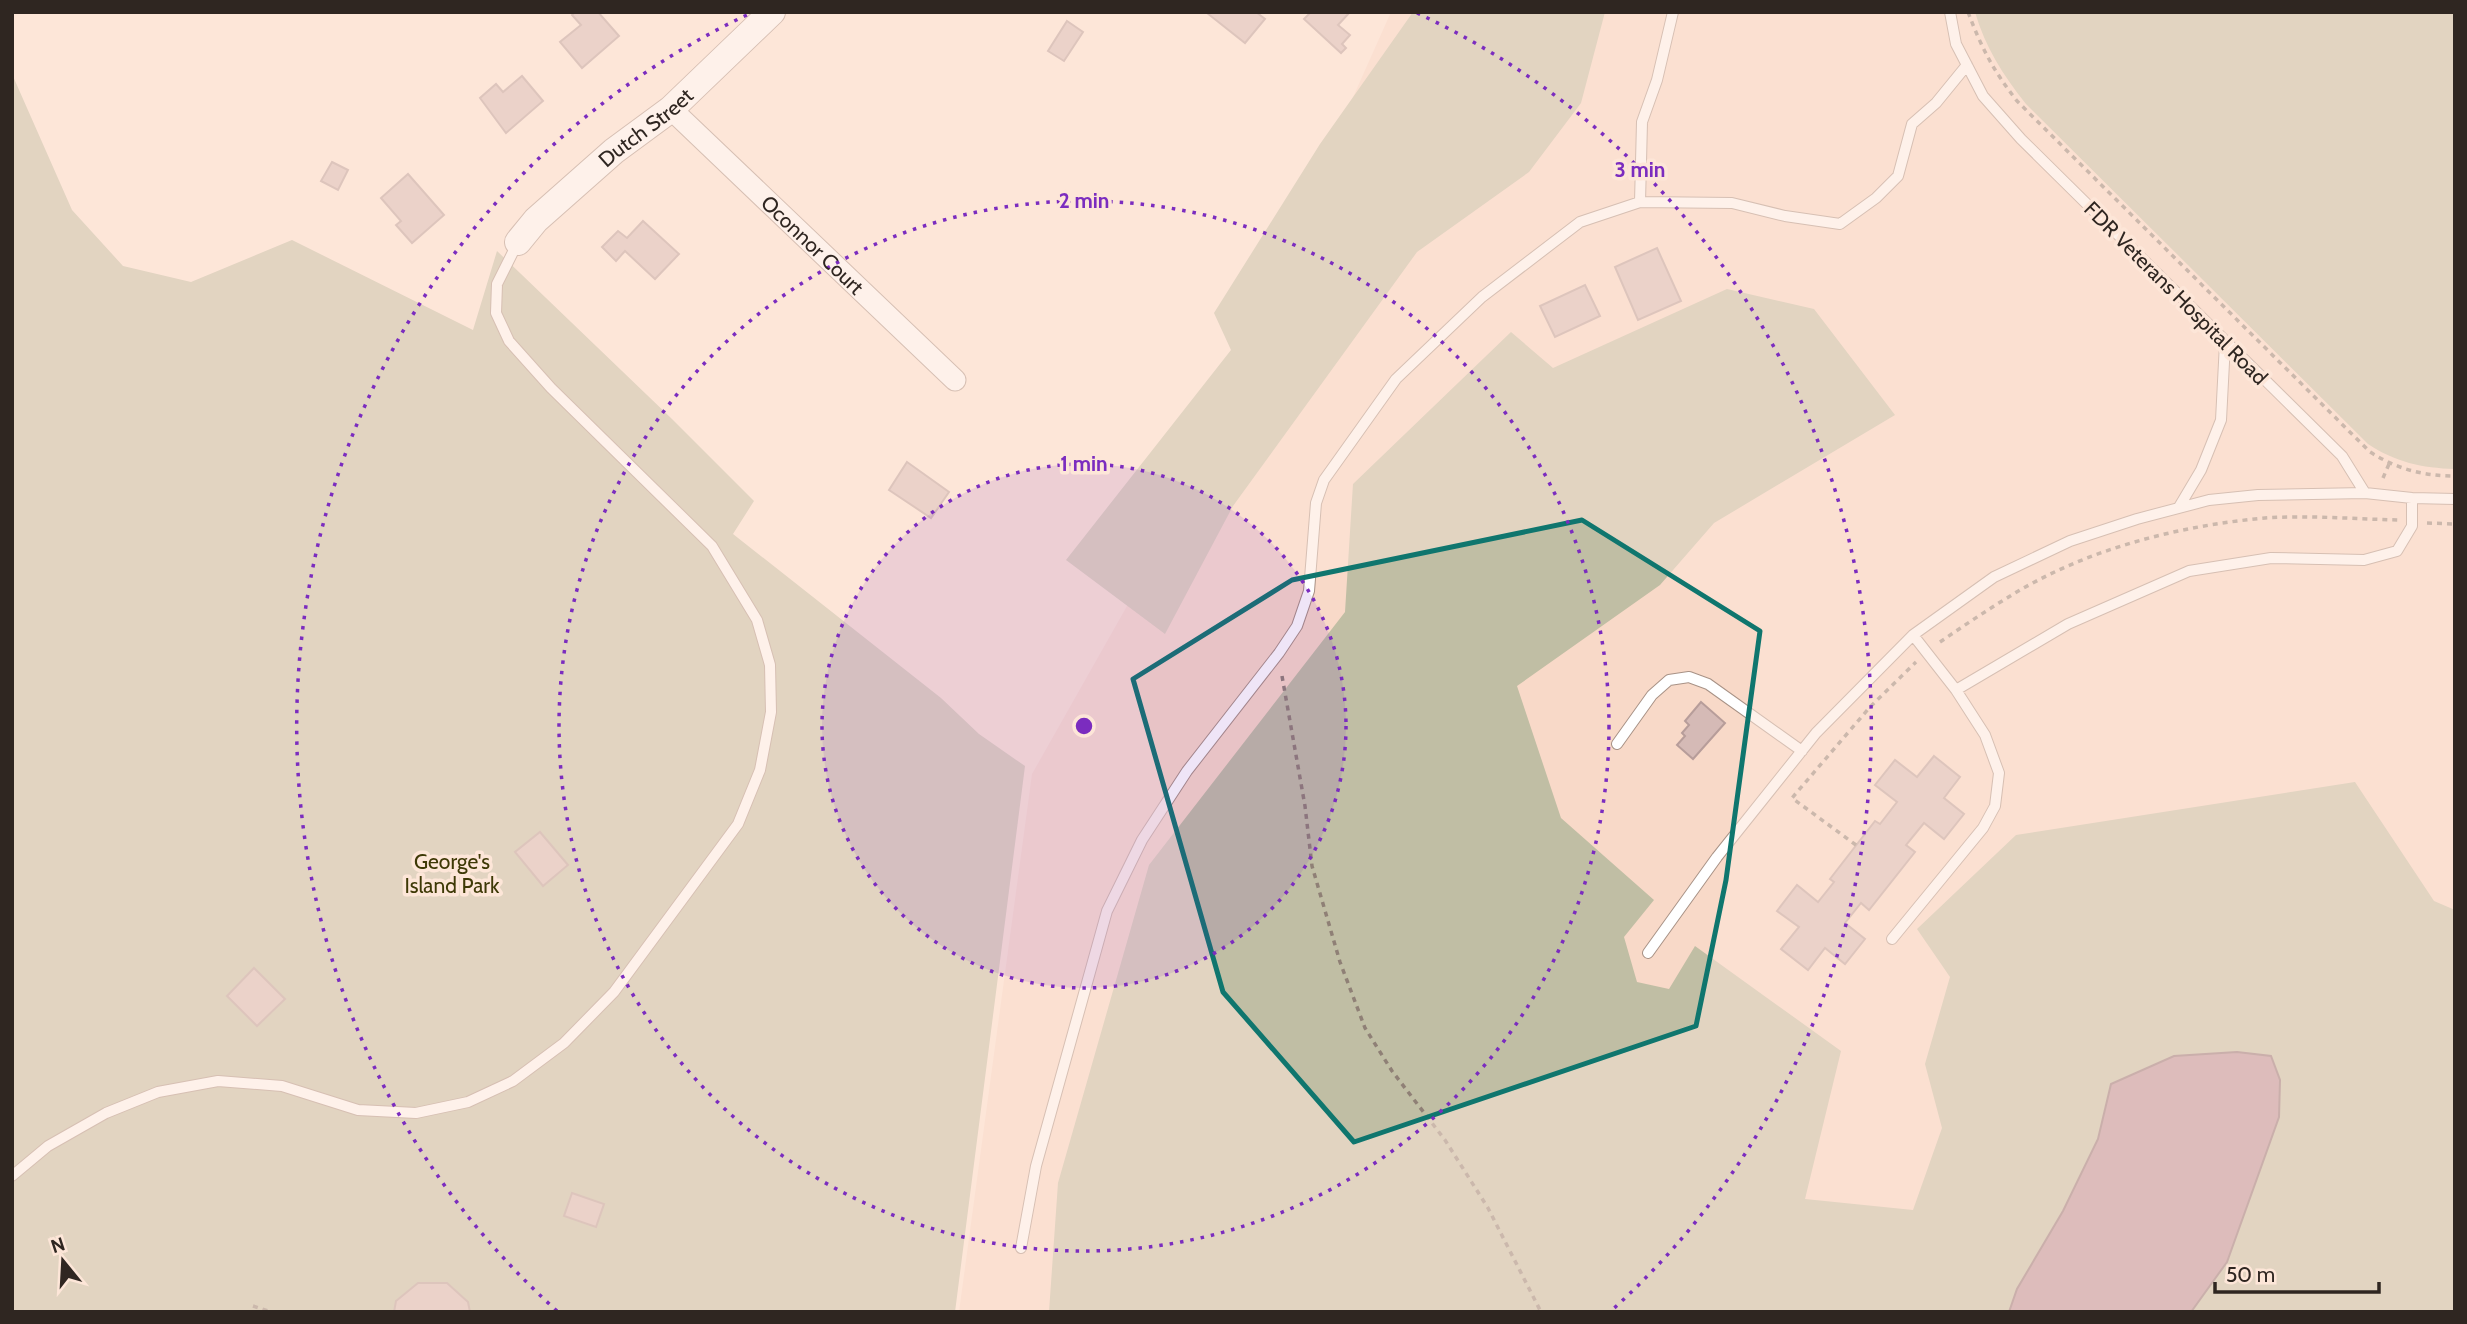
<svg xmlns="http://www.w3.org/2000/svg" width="2467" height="1324" font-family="Cabin,sans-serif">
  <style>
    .built { fill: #f8d9c8 }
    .green { fill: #c0bea4 }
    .water { fill: #b58b97; stroke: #8d6d74; stroke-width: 2 }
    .building { fill: #d5bab6; stroke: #b79d9a; stroke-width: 2 }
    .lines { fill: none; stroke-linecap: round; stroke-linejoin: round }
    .service-casing { stroke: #a89286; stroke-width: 12 }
    .minor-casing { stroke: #a89286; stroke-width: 23 }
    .tertiary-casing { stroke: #a89286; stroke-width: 28 }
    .path { stroke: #8f8076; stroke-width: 3.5; stroke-dasharray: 5 5; stroke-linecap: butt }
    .service { stroke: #fff; stroke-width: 10 }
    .minor { stroke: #fff; stroke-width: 21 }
    .tertiary { stroke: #fff; stroke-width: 26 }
    .marked { fill: none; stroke: #0f766e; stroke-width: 5; stroke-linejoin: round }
    .ring { fill: none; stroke: #7b2cbf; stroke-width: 3.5; stroke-dasharray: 3.5 7 }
    .labels { text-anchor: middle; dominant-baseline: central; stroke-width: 7; stroke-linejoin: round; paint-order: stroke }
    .street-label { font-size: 21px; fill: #2f2621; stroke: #fde6d8 }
    .park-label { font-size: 21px; fill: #3e3906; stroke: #fde6d8 }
    .centre { fill: #7b2cbf; stroke: #fde6d8; stroke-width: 3.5 }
    .ring-label { font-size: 21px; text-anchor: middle; font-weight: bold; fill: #7b2cbf; stroke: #fde6d8; stroke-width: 7; stroke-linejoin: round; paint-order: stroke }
  </style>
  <rect width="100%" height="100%" fill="#fde6d8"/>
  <path class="built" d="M1391 12H2455V1312H959L1032 774 1127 606 1145 528 1329 151Z"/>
  <path class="green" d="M1413 12H1605L1581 103 1529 172 1417 252 1233 506 1165 634 1066 560 1231 350 1214 313 1320 144Z
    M1975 12H2455V469C2422 468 2395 462 2368 444L2026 104C2003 75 1985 47 1975 12Z
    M12 74 72 210 123 266 191 282 292 240 473 330 497 251 672 419 754 501 733 534 941 698 979 734 1025 766 955 1312H12Z
    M1727 289 1814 309 1895 415 1714 523 1660 585 1517 686 1561 818 1654 900 1624 937 1637 982 1669 989 1695 946 1841 1051 1805 1199 1913 1210 1942 1128 1925 1064 1950 977 1917 929 2016 835 2355 782 2434 901 2455 910V1312H2191L2227 1262 2111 1084 2098 1139 2063 1211 2017 1289 2009 1312H1049L1058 1183 1149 865 1345 612 1353 484 1511 332 1553 368Z"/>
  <path class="water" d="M2237 1052 2271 1056 2280 1080 2279 1117 2227 1262 2191 1312H2009L2017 1289 2063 1211 2098 1139 2111 1084 2174 1056Z"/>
  <path class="building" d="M575 12H598L619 36 582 68 560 42 581 25 572 15Z
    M1256 12 1265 19 1245 43 1207 13Z
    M1311 12H1350L1338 25 1350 35 1342 44 1346 48 1341 53 1304 19Z
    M1067 21 1083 32 1064 61 1048 51Z
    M522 76 543 101 506 133 480 98 496 84 503 92Z
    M332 162 348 170 338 190 321 181Z
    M408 174 444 215 412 243 396 225 401 221 381 198Z
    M643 221 679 254 655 279 625 251 616 261 602 247 618 231 627 238Z
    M1657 248 1681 301 1638 320 1615 267Z
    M1585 285 1600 316 1555 337 1540 306Z
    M907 462 949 492 931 518 889 490Z
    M1701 702 1725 723 1693 759 1677 745 1685 736 1682 733 1689 725 1685 721Z
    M1934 756 1960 777 1944 798 1964 814 1944 839 1924 823 1906 845 1915 852 1869 910 1861 903 1845 923 1865 939 1845 964 1825 948 1808 970 1781 949 1799 927 1777 911 1797 885 1818 902 1834 882 1830 879 1875 821 1880 824 1897 802 1875 785 1895 760 1917 777Z
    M540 832 568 865 543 886 515 852Z
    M254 968 285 999 257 1026 227 996Z
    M572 1193 604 1204 596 1227 564 1216Z
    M418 1283H447L468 1302 470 1312H394L396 1301Z"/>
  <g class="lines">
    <g class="service-casing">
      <path id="service" d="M1950 12 1956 44 1983 96 2021 139 2342 456 2365 493
        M1640 202 1642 122 1657 80 1673 12
        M2179 507 2201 470 2221 420 2225 343
        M1913 635 1956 690 2068 624 2189 571 2271 558 2364 560 2397 551 2412 526V498
        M1617 744 1652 695 1669 680 1689 677 1708 684 1802 751
        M1892 939 1983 828 1995 806 1999 773 1985 735 1956 690
        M1648 953 1717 857 1816 733 1913 635 1994 577 2070 541 2137 519 2209 500 2258 495 2365 493 2412 498 2455 499
        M12 1176 48 1146 106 1113 158 1092 218 1081 282 1086 358 1110 416 1113 468 1102 513 1081 564 1043 614 992 738 824 760 770 771 712 770 665 757 620 712 546 551 388 509 341 496 313 497 284 518 242
        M1021 1248 1036 1166 1107 911 1142 840 1187 771 1279 653 1297 626 1309 591 1316 503 1324 480 1396 379 1482 297 1580 222 1640 202 1732 203 1785 216 1840 224 1876 198 1898 176 1912 124 1936 103 1967 65"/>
    </g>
    <g class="minor-casing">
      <g id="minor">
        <path id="s1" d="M671 109 955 380"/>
      </g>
    </g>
    <g class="tertiary-casing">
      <g id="tertiary">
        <path id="s2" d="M518 242 536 220 614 151 671 109 772 12"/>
      </g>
    </g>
    <path class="path" d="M1968 12C1982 49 1993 70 2017 101L2370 452C2397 469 2423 476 2455 476
      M2383 478 2389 464
      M2427 523 2455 524
      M1940 642C1962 627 1984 612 2007 598 2083 550 2176 526 2265 518 2308 515 2354 519 2398 520
      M1282 676 1305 806 1312 866 1340 962 1365 1028 1392 1071 1445 1140 1488 1208 1541 1312
      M1856 845 1792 798 1870 707 1916 662
      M253 1306 271 1312"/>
    <use href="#service" class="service"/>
    <use href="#minor" class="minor"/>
    <use href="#tertiary" class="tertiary"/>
  </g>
  <path d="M0 0H2467V1324H0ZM1582 520 1760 631 1726 880 1696 1026 1354 1142 1223 992 1133 679 1292 580Z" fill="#fde6d8" fill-opacity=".55" fill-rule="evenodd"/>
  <path class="marked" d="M1582 520 1760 631 1726 880 1696 1026 1354 1142 1223 992 1133 679 1292 580Z"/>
  <circle cx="1084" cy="726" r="262" fill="#7b2cbf" fill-opacity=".12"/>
  <g class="ring">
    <circle cx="1084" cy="726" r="262"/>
    <circle cx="1084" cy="726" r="525"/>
    <path d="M557 1311A787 787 0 0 1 751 13M1417 13A787 787 0 0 1 1611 1311"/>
  </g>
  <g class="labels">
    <g class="street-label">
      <text stroke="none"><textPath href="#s2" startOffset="172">Dutch Street</textPath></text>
      <text stroke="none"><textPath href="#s1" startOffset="196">Oconnor Court</textPath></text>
      <text transform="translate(2176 293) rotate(45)">FDR Veterans Hospital Road</text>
    </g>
    <g class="park-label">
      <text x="452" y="861">George's<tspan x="452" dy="24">Island Park</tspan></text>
    </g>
  </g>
  <circle cx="1084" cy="726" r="10" class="centre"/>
  <g class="ring-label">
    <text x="1640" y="177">3 min</text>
    <text x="1084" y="208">2 min</text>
    <text x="1084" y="471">1 min</text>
  </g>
  <rect width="2467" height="1324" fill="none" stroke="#2f2621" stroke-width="28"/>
  <g transform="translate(63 1261) rotate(342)" stroke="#fde6d8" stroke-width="5" paint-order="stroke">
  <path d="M0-5L12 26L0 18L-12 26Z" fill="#2f2621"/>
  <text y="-10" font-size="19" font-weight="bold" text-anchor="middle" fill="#2f2621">N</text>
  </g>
  <path d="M2215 1282v10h164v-10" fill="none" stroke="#2f2621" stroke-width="3.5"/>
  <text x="2226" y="1282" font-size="21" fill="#2f2621" stroke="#fde6d8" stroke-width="5" paint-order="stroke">50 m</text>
</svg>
